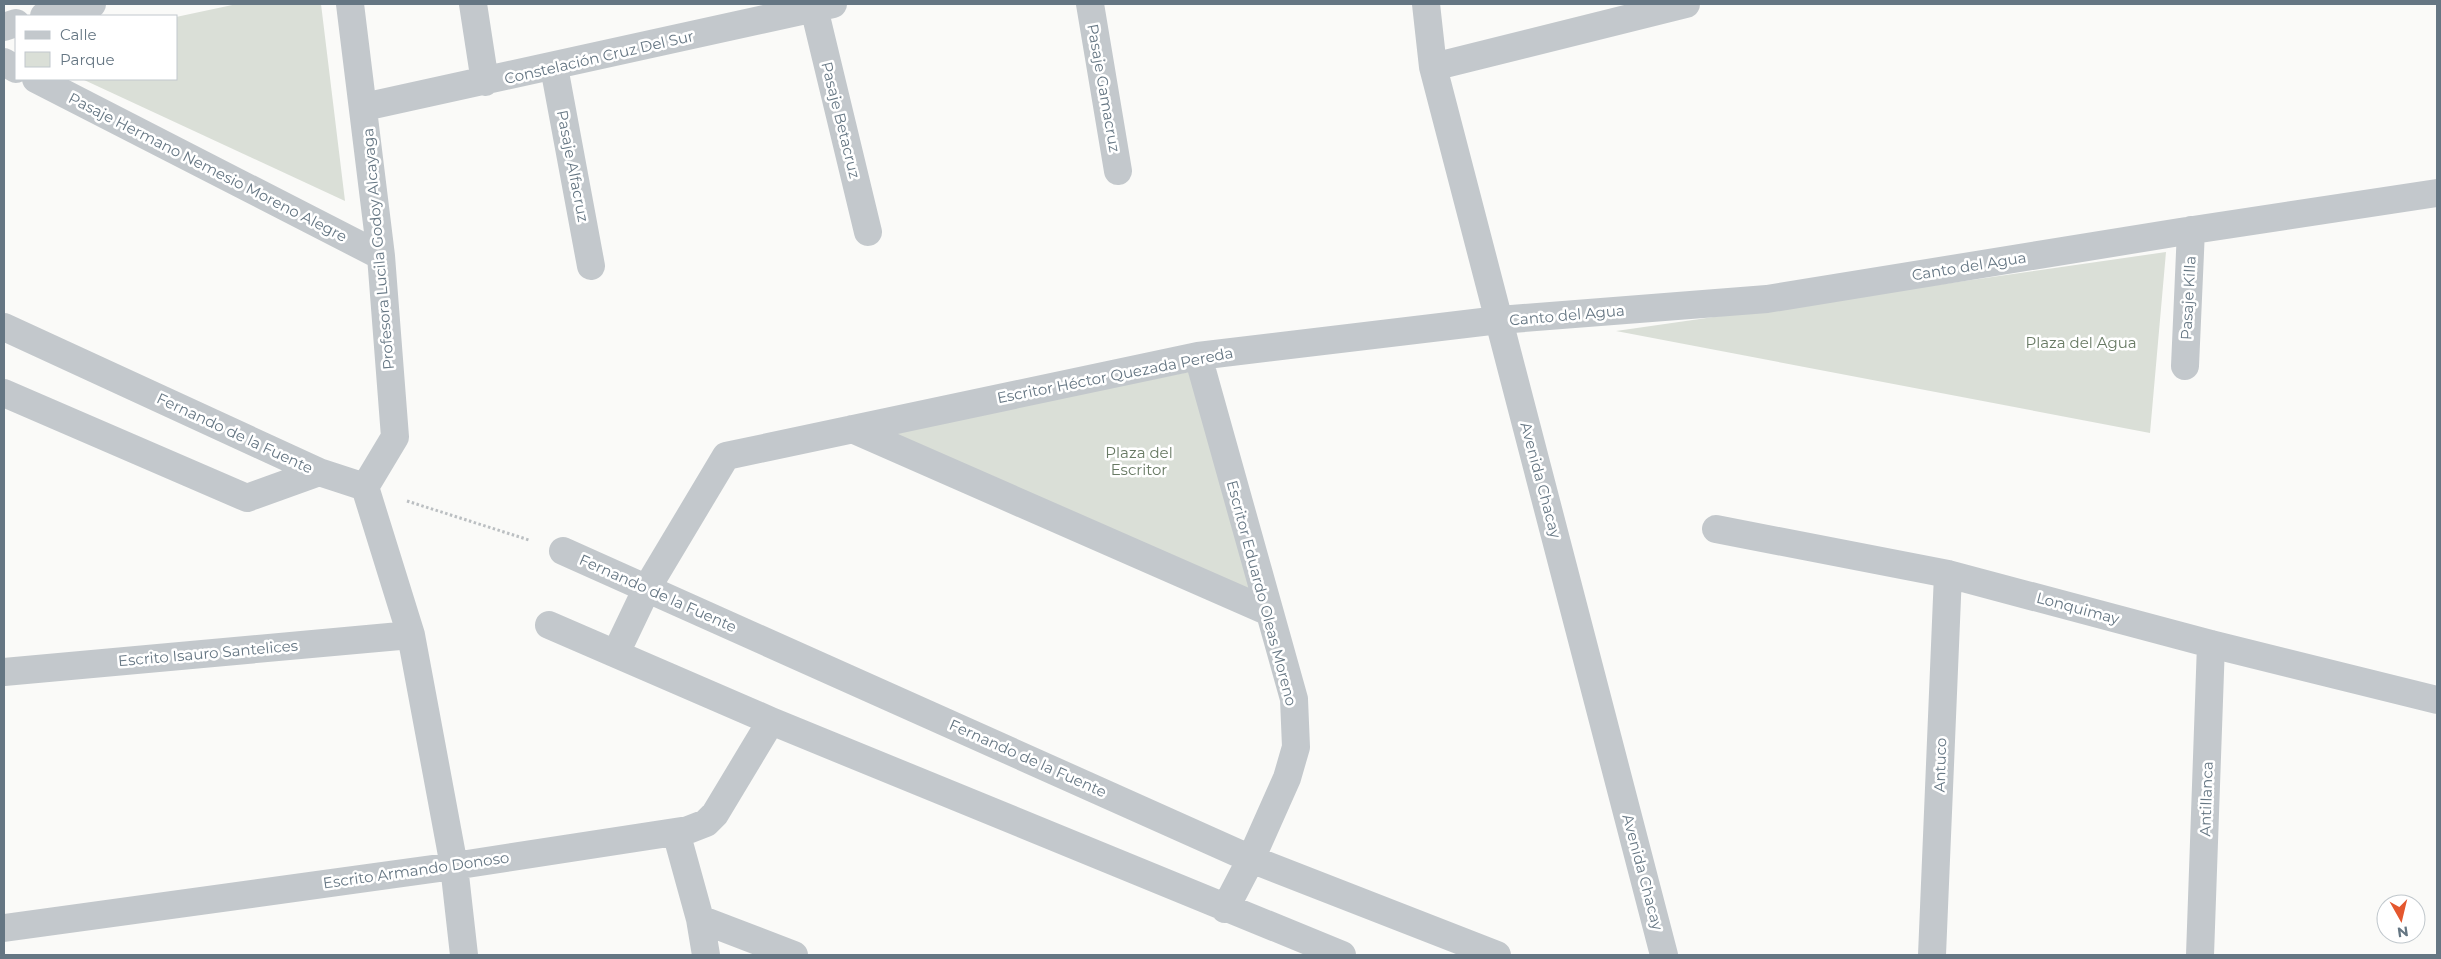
<svg xmlns="http://www.w3.org/2000/svg" width="2441" height="959" font-family="Montserrat,sans-serif">
  <style>
    .green { fill: #dadfd7 }
    .lines { fill: none; stroke-linecap: round; stroke-linejoin: round }
    .path { stroke: #bbbfc2; stroke-width: 3; stroke-dasharray: 2.5 2.5; stroke-linecap: butt }
    .minor { stroke: #c3c8cc; stroke-width: 28 }
    .labels { text-anchor: middle; dominant-baseline: central; stroke-width: 5; stroke-linejoin: round; paint-order: stroke }
    .street-label { font-size: 15px; fill: #657683; stroke: #fff }
    .park-label { font-size: 15px; fill: #687a64; stroke: #fff }
  </style>
  <rect width="100%" height="100%" fill="#fafaf8"/>
  <path class="green" d="M237 4H321L345 201 82 79H176V17Z
    M2166 252 2150 433 1616 331Z
    M1193 371 1256 594 888 433Z"/>
  <g class="lines">
    <path class="path" d="M407 501 529 540"/>
    <path class="minor" d="M473 4 485 82
      M1090 4 1118 171
      M1426 4 1433 67 1664 955
      M814 8 868 232
      M44 16 92 4
      M4 27 16 23
      M4 62 16 69
      M554 67 591 266
      M1433 67 1686 4
      M36 79 381 256
      M364 107 833 4
      M4 327 319 472 365 487 395 437 381 256 350 4
      M1198 356 1294 699 1296 747 1287 778 1251 859 1225 909
      M2185 366 2191 230
      M4 393 247 498 319 472
      M852 429 1269 612
      M365 487 411 635 454 866 464 955
      M1716 529 1948 574 2211 644 2437 700
      M563 551 1251 859 1497 955
      M549 625 771 721 1342 955
      M616 653 647 588 726 456 1198 356 1499 320 1767 299 2180 232 2437 193
      M4 672 411 635
      M676 832 700 919 706 955
      M700 919 794 955
      M4 928 454 866 688 830 706 823 715 814 771 721
      M1932 955 1948 574
      M2200 955 2211 644"/>
  </g>
  <g class="labels">
    <g class="street-label">
      <text transform="translate(599 57) rotate(-13)">Constelación Cruz Del Sur</text>
      <text transform="translate(1104 88) rotate(80)">Pasaje Gamacruz</text>
      <text transform="translate(841 120) rotate(76)">Pasaje Betacruz</text>
      <text transform="translate(573 166) rotate(79)">Pasaje Alfacruz</text>
      <text transform="translate(208 167) rotate(27)">Pasaje Hermano Nemesio Moreno Alegre</text>
      <text transform="translate(378 249) rotate(-95)">Profesora Lucila Godoy Alcayaga</text>
      <text transform="translate(1969 266) rotate(-9)">Canto del Agua</text>
      <text transform="translate(2188 298) rotate(-87)">Pasaje Killa</text>
      <text transform="translate(1567 315) rotate(-5)">Canto del Agua</text>
      <text transform="translate(1115 375) rotate(-11)">Escritor Héctor Quezada Pereda</text>
      <text transform="translate(235 433) rotate(25)">Fernando de la Fuente</text>
      <text transform="translate(1541 480) rotate(75)">Avenida Chacay</text>
      <text transform="translate(658 593) rotate(24)">Fernando de la Fuente</text>
      <text transform="translate(1262 593) rotate(75)">Escritor Eduardo Oleas Moreno</text>
      <text transform="translate(2078 608) rotate(15)">Lonquimay</text>
      <text transform="translate(208 653) rotate(-5)">Escrito Isauro Santelices</text>
      <text transform="translate(1028 758) rotate(24)">Fernando de la Fuente</text>
      <text transform="translate(1940 765) rotate(-88)">Antuco</text>
      <text transform="translate(2206 799) rotate(-88)">Antillanca</text>
      <text transform="translate(416 870) rotate(-8)">Escrito Armando Donoso</text>
      <text transform="translate(1643 872) rotate(75)">Avenida Chacay</text>
    </g>
    <g class="park-label">
      <text x="2081" y="342">Plaza del Agua</text>
      <text x="1139" y="452">Plaza del<tspan x="1139" dy="17">Escritor</tspan></text>
    </g>
  </g>
  <rect width="2441" height="959" fill="none" stroke="#657683" stroke-width="10"/>
  <rect x="15" y="15" width="162" height="65" fill="#ffffff" stroke="#c1c8cd"/>
  <rect x="25" y="31" width="25" height="8" fill="#c3c8cc" stroke="#c1c8cd"/>
  <text x="60" y="40" font-size="15" fill="#657683">Calle</text>
  <rect x="25" y="52" width="25" height="15" fill="#dadfd7" stroke="#c1c8cd"/>
  <text x="60" y="65" font-size="15" fill="#657683">Parque</text>
  <g transform="translate(2401 919) rotate(172)"><circle r="24" fill="#ffffff" stroke="#c1c8cd"/>
  <path d="M0-4L9 19L0 12L-9 19Z" fill="#e4572e"/>
  <text y="-8" font-size="14" font-weight="bold" text-anchor="middle" fill="#657683">N</text>
  </g>
</svg>
